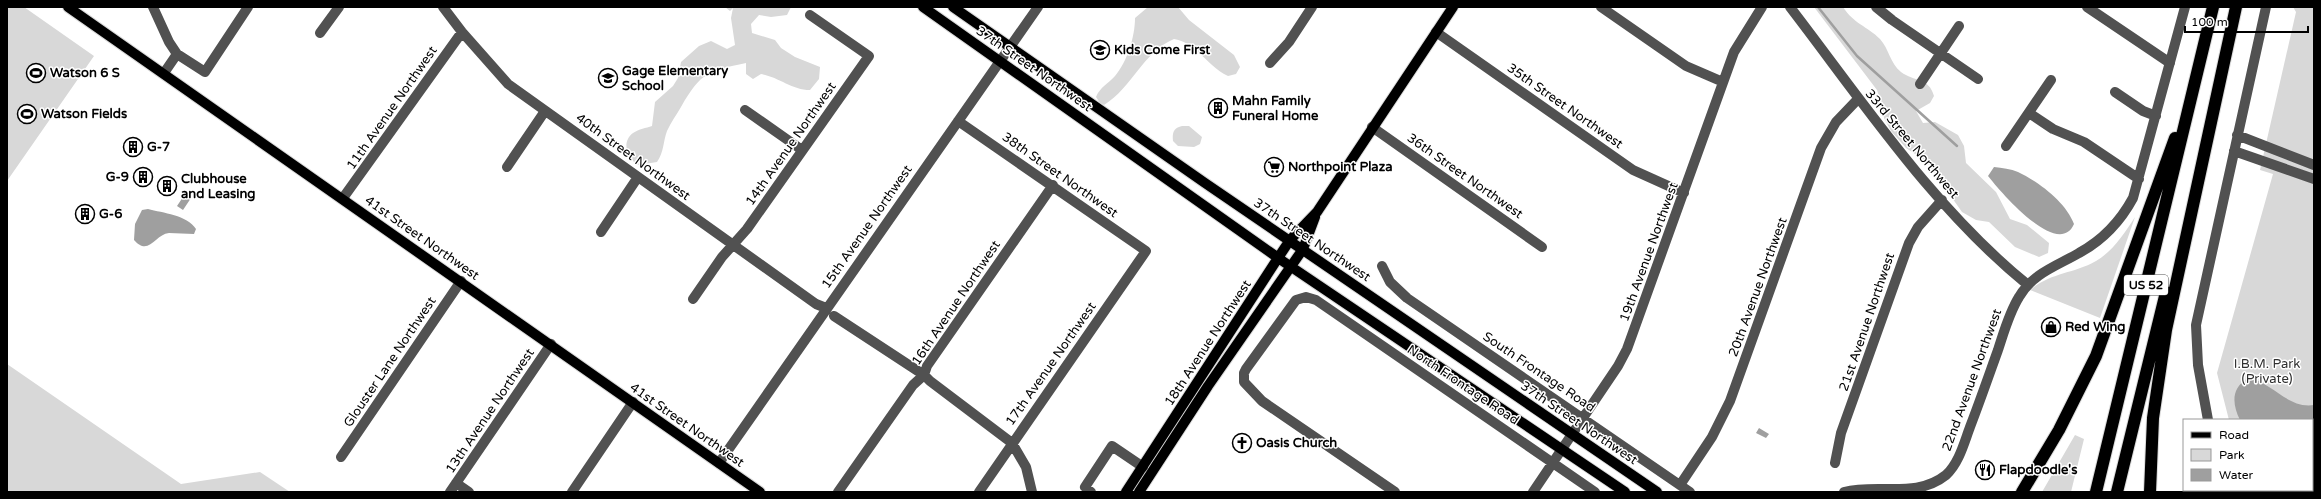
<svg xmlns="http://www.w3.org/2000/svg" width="2321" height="499" font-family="'Varela Round',sans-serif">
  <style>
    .green { fill: #d8d8d8 }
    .water { fill: #9f9f9f }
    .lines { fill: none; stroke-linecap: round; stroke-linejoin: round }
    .stream { stroke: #9f9f9f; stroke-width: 2.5 }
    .major-casing { stroke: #dbdbdb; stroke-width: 12 }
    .highway-casing { stroke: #dbdbdb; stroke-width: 14 }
    .minor { stroke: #515151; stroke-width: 10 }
    .major { stroke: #000; stroke-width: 10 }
    .highway { stroke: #000; stroke-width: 12 }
    .labels { text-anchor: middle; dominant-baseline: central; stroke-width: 3; stroke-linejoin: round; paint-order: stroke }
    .shield { fill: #fff; stroke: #4c4c4c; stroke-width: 1 }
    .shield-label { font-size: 12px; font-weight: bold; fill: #000 }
    .poi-label { font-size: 13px; font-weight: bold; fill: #000; stroke: #fff; text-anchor: start }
    .street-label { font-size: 13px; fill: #000; stroke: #fff }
    .park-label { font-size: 13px; fill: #2f2f2f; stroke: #fff }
  </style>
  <rect width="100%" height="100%" fill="#fff"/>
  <path class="green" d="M7 7H24L94 56 7 181Z
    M725 7H791L787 15 771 17 759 15 751 24 752 33 775 40 781 48 795 57 820 67 819 79 810 90C792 90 779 77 761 74L753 79 746 74V63C708 71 701 72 681 107 677 114 671 122 667 131 663 142 664 152 657 162L638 165C627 158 621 142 633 133 639 129 646 128 652 126L655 102 673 86 678 78 681 62 699 46 711 41 727 49 735 45 731 18 733 8 730 11Z
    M1148 7H1178L1189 20 1234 55 1240 67 1236 74 1228 76C1204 64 1199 44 1174 39 1143 52 1132 88 1104 105L1100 103 1096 97C1100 87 1108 84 1115 76 1127 62 1135 37 1135 18Z
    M1814 7H1843C1854 24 1867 26 1880 39 1889 49 1890 63 1901 72 1914 82 1929 77 1934 96L1930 103 1916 111 1923 123 1935 122 1958 135 1964 146 1966 163 1996 192 2010 219 2027 225 2049 243 2048 253 2039 257 2015 247 1989 222 1976 220 1962 212 1926 161 1906 148 1891 131 1884 118 1882 105 1877 90Z
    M2293 7H2314V492H2281L2280 490H2312V420H2229L2217 373 2273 174 2260 170 2296 12Z
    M1182 126H1189L1202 137 1200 144 1194 147 1178 146 1173 141C1172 132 1174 128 1182 126Z
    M2135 217 2100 318 2030 290C2052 272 2073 274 2096 261 2113 251 2124 234 2135 217Z
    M7 364 181 484 260 472 290 492H7Z
    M2075 435 2084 439 2071 492H2042Z"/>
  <path class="water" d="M1994 167C2002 168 2011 169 2018 172 2039 182 2066 202 2074 224 2058 260 1999 190 1988 176Z
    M185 194 191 198 183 210 177 206Z
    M148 209C163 213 187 215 196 229L194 234C186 234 177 233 169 233 155 234 149 257 134 240L135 224 142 210Z
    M2248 378C2273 382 2287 409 2314 405V492H2299L2297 490H2312V420H2240C2232 404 2231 388 2248 378Z
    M1759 428 1769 434 1766 438 1756 433Z"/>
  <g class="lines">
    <path class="stream" d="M1818 7 1857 56 1957 146"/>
    <g class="major-casing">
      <path id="major" d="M68 7 760 492
        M923 7 1284 262 1625 492
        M953 7 1205 183 1657 492
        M1126 492 1278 258 1290 240 1317 212 1453 7
        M1139 492 1208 386 1303 249 1315 217"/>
    </g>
    <g class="highway-casing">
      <path id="highway" d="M2022 492 2059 430 2096 356 2175 138
        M2096 492 2213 7
        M2117 492 2166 292
        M2150 492 2153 418 2166 330 2236 7"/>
    </g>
    <path class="minor" d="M153 7 169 42 177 54 205 72 248 7
      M443 7 462 32 508 84 816 304 826 308
      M1601 7 1686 66 1723 82
      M1790 7C1863 102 1934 209 2028 285
      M1876 7 1892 20 1978 79
      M2087 7 2170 63
      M1436 32 1633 170 1684 193
      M320 33 339 7
      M1270 63 1289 42 1312 7
      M164 73 177 54
      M1920 84 1959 26
      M2115 92 2143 111 2156 116
      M745 110 802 150
      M2029 113 2053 129 2084 142 2139 179
      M958 121 1146 251 979 492
      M1372 127 1542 247
      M2237 135 2314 165
      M2006 146 2051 80
      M2234 151 2314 179
      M507 167 545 111
      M343 198 462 32
      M601 232 638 177
      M1382 266 1390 282 1407 298 1690 492
      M693 299 722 257 747 229 869 56 810 15
      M834 316 924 375 930 381 1012 443 1026 467 1032 492
      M2208 420 2198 365 2196 325 2266 7
      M341 457 461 281
      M719 463 1038 7
      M1835 463 1841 433 1909 243 1918 227 1942 200
      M456 483 469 492
      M1680 485 1712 437 1730 401 1821 148 1836 122 1858 99
      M2243 490 2244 492
      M450 492 551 344
      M572 492 633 402
      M838 492 913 385 924 375 927 366 1053 185
      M1091 492 1085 487 1112 446 1143 467
      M1395 492 1262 401 1244 382V373L1246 369 1296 300 1306 297 1316 300 1595 492
      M1533 492 1618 366 1627 349 1734 52 1762 7
      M1844 492C1879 483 1916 499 1946 475 1959 463 1964 443 1970 427 1980 401 1989 375 1998 350 2004 332 2009 313 2019 297 2033 273 2057 266 2079 253 2103 240 2120 222 2133 198L2185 7"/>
    <use href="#major" class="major"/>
    <use href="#highway" class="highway"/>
  </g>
  <defs>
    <g id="school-ring" transform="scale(1)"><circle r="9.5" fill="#fff" stroke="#000" stroke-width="1.5"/><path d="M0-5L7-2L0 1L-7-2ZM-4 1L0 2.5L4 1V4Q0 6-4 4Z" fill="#000"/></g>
    <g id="stadium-ring" transform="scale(1)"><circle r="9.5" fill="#fff" stroke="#000" stroke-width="1.5"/><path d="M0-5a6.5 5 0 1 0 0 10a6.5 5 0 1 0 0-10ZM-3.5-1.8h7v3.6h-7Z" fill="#000"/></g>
    <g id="building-ring" transform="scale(1)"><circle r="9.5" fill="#fff" stroke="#000" stroke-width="1.5"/><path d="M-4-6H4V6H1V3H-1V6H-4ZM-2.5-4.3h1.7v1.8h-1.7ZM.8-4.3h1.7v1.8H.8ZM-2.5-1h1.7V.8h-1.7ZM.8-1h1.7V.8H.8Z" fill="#000"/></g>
    <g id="supermarket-ring" transform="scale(1)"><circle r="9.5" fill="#fff" stroke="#000" stroke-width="1.5"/><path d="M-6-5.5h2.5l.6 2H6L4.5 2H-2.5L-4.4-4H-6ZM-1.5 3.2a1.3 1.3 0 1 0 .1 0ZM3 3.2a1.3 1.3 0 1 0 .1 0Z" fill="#000"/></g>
    <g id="shop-ring" transform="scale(1)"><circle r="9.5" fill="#fff" stroke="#000" stroke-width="1.5"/><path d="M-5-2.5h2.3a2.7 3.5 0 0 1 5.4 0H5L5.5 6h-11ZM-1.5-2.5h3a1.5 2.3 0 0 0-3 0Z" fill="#000"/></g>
    <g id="church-ring" transform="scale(1)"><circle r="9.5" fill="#fff" stroke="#000" stroke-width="1.5"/><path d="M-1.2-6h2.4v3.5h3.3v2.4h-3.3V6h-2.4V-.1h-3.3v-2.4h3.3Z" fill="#000"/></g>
    <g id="restaurant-ring" transform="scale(1)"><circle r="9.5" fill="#fff" stroke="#000" stroke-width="1.5"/><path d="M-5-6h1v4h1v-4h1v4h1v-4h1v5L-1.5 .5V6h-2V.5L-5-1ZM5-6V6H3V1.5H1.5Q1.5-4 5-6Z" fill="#000"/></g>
  </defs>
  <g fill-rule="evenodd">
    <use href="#school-ring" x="1100" y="50"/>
    <use href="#stadium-ring" x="36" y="73"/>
    <use href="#school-ring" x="608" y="78"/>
    <use href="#building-ring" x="1218" y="108"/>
    <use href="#stadium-ring" x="27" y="114"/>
    <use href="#building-ring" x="133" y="147"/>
    <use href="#supermarket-ring" x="1274" y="167"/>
    <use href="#building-ring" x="143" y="177"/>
    <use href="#building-ring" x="167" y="186"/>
    <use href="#building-ring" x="85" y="214"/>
    <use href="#shop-ring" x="2051" y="327"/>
    <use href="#church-ring" x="1242" y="443"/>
    <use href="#restaurant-ring" x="1985" y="470"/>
  </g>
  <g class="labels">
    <rect class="shield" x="2124" y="275" width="44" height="20" rx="3"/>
    <g class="shield-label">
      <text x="2146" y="285">US 52</text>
    </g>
    <g class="poi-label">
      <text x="1114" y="50">Kids Come First</text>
      <text x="622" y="71">Gage Elementary<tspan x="622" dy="15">School</tspan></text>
      <text x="50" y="73">Watson 6 S</text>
      <text x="1232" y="101">Mahn Family<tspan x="1232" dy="15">Funeral Home</tspan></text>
      <text x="41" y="114">Watson Fields</text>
      <text x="147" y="147">G-7</text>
      <text x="1288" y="167">Northpoint Plaza</text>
      <text x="129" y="177" text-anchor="end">G-9</text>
      <text x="181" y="179">Clubhouse<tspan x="181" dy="15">and Leasing</tspan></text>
      <text x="99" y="214">G-6</text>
      <text x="2065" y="327">Red Wing</text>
      <text x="1256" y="443">Oasis Church</text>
      <text x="1999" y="470">Flapdoodle's</text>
    </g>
    <g class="street-label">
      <text transform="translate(1034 69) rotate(35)">37th Street Northwest</text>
      <text transform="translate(1565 106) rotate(35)">35th Street Northwest</text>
      <text transform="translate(392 108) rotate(-55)">11th Avenue Northwest</text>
      <text transform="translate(791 144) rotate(-55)">14th Avenue Northwest</text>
      <text transform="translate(1912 144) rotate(50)">33rd Street Northwest</text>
      <text transform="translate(633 157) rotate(36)">40th Street Northwest</text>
      <text transform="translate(1060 175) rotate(35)">38th Street Northwest</text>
      <text transform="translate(1465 176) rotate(35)">36th Street Northwest</text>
      <text transform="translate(867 227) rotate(-55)">15th Avenue Northwest</text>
      <text transform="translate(422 238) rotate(35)">41st Street Northwest</text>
      <text transform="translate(1312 240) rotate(34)">37th Street Northwest</text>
      <text transform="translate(1649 252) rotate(-70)">19th Avenue Northwest</text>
      <text transform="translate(1758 287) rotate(-70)">20th Avenue Northwest</text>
      <text transform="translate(956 303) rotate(-56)">16th Avenue Northwest</text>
      <text transform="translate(1867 322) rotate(-71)">21st Avenue Northwest</text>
      <text transform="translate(1208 343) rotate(-57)">18th Avenue Northwest</text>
      <text transform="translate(390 362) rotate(-56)">Glouster Lane Northwest</text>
      <text transform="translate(1051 364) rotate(-55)">17th Avenue Northwest</text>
      <text transform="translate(1539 372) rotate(34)">South Frontage Road</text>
      <text transform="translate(1972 380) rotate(-70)">22nd Avenue Northwest</text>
      <text transform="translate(1463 385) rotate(34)">North Frontage Road</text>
      <text transform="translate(490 411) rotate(-56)">13th Avenue Northwest</text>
      <text transform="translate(1579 423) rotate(34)">37th Street Northwest</text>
      <text transform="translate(687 425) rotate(35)">41st Street Northwest</text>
    </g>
    <g class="park-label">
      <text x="2267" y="364">I.B.M. Park<tspan x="2267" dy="15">(Private)</tspan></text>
    </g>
  </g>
  <rect width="2321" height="499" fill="none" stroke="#000000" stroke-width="16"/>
  <rect x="2183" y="419" width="130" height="72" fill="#ffffff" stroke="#999999"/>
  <rect x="2191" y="432" width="20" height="6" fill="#000000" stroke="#999999"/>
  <text x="2219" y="439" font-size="12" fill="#000000">Road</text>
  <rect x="2191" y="449" width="20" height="12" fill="#d8d8d8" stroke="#999999"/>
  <text x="2219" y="459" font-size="12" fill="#000000">Park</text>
  <rect x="2191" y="469" width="20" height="12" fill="#9f9f9f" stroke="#999999"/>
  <text x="2219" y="479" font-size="12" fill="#000000">Water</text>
  <path d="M2185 26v6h123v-6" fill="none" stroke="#000000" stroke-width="2"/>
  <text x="2191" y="26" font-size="12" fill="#000000" stroke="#ffffff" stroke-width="3" paint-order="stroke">100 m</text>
</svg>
